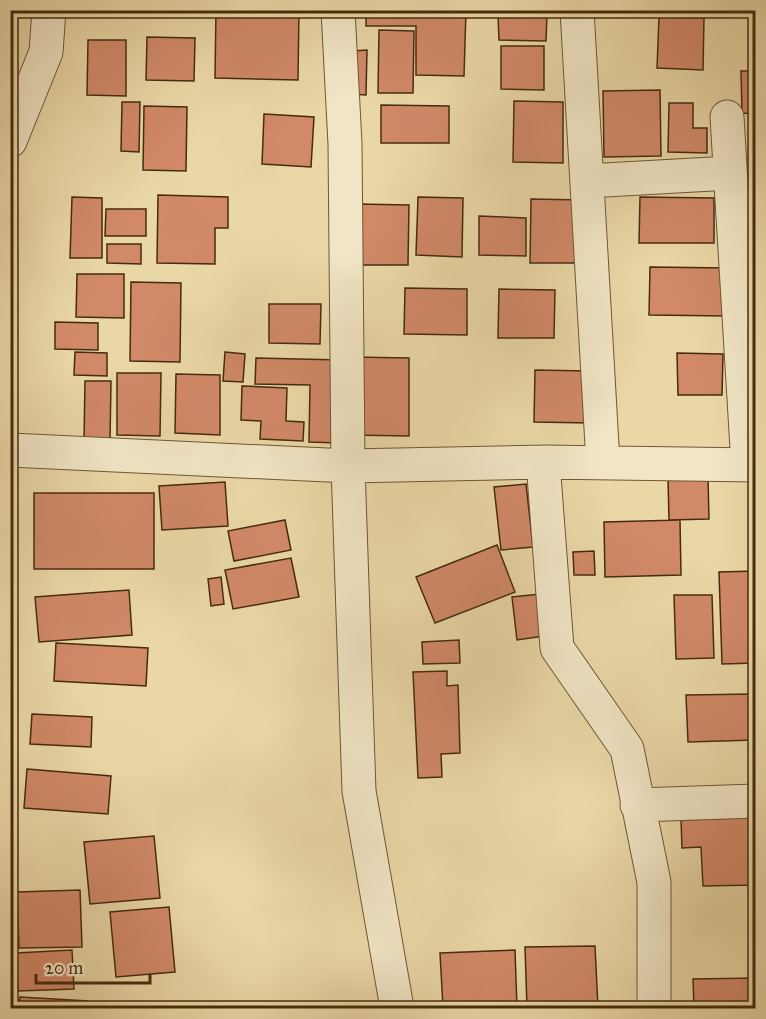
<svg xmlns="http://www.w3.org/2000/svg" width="766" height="1019" font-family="'IM FELL Great Primer',serif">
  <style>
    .building { fill: #d18968; stroke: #452c0e; stroke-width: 1.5 }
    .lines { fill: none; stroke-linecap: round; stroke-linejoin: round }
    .street-casing { stroke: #6e5734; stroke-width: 35 }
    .street { stroke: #f1e5c5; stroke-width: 33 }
  </style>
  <rect width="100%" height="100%" fill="#ead7a6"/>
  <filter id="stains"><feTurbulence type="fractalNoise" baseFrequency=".00333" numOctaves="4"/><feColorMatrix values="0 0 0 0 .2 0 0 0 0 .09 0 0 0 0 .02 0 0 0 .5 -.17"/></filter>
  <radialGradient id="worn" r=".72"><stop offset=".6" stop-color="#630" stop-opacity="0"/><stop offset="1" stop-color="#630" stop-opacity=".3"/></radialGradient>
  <path class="building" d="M216 10H299L298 80 215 78Z
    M366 10H466L464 76 416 75V26H366Z
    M498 15H547L546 41 499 40Z
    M659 17 704 18 703 70 657 68Z
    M379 30 414 31 413 93H378Z
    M147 37 195 38 194 81 146 80Z
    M88 40H126V96L87 95Z
    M501 46H544V90L501 89Z
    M367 50 366 95 351 94 352 51Z
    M741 71H756V114L742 113Z
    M660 90 661 156 604 157 603 91Z
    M514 101 563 102V163L513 162Z
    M122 102H140L139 152 121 151Z
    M669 103H693V128H707V153L668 152Z
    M381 105 449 106V143H381Z
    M144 106 187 107 186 171 143 170Z
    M264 114 314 117 311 167 262 164Z
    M752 186H756V226L750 225Z
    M158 195 228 197V228H215V264L157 263Z
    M72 197 102 198V258H70Z
    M418 197 463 198 462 257 416 255Z
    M640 197 714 198V243H639Z
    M531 199 584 200V263H530Z
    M357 204 409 205 408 265H357Z
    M106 209H146V236H105Z
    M479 216 526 218V256L479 255Z
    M107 244H141V264L107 263Z
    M650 267 727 268V316L649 315Z
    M77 274H124V318L76 317Z
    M131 282 181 283 180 362 130 361Z
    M405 288 467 289V335L404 334Z
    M499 289 555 290 554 338H498Z
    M269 304H321L320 344 269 343Z
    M55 322 98 323V350L55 349Z
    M75 352 107 353V376L74 375Z
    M225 352 245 354 243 382 223 381Z
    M677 353 723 354 722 395H678Z
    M352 357 409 358V436L351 435Z
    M256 358 341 360 339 443 309 442 310 385 255 384Z
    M535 370 590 371V423L534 422Z
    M117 373H161L160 436 117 435Z
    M176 374 220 375V435L175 433Z
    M85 381H111L110 441 84 440Z
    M242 386 287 388 286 421 304 422 303 441 260 439 261 421 241 420Z
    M708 476 709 519 669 520 668 477Z
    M225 482 228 526 162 530 159 486Z
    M526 484 533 547 501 550 494 487Z
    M34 493H154V569H34Z
    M285 520 291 550 234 561 228 531Z
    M680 520 681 575 605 577 604 522Z
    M497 545 515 592 435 623 416 577Z
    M594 551 595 575H574L573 552Z
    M291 558 299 597 233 609 225 570Z
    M756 571V663L722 664 719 572Z
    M221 577 224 604 211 606 208 579Z
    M129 590 132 635 39 642 35 597Z
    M540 594 544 636 517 640 512 597Z
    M674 595H712L714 658 676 659Z
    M459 640 460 663 423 664 422 642Z
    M56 643 148 648 146 686 54 681Z
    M447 671V686L458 685 460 753 441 754 442 777 418 778 413 672Z
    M754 694 755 740 688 742 686 695Z
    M32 714 92 717 91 747 30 744Z
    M27 769 111 776 108 814 24 808Z
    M755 817 756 885 703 886 701 847 682 848 681 820Z
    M154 836 160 898 90 904 84 842Z
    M80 890 82 947 19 948 17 892Z
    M169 907 175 972 116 977 110 912Z
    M595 946 598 1008H527L525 947Z
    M72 950 74 989 18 991 16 953Z
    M515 950 517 1008H443L440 953Z
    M756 978V1008H694L693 979Z
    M20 997 88 1001 87 1008H19Z"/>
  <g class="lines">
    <g class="street-casing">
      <path id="street" d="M338 10 345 144 348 466 359 791 397 1008
        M577 10 603 463
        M727 117 748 465
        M10 141 46 52 49 10
        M587 181 730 173
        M10 450 348 466 543 462 756 465
        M543 462 557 648 627 749 654 882V1008
        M637 805 756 801"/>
    </g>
    <use href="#street" class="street"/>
  </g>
  <rect width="766" height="1019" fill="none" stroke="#ead7a6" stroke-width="36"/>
  <rect x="12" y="12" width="742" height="995" fill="none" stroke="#452c0e" stroke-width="3"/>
  <rect x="18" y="18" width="730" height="983" fill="none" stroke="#452c0e" stroke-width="1.5"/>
  <path d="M36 974v9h114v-9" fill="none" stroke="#452c0e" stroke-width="3"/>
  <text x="45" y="974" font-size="18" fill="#452c0e" stroke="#f1e5c5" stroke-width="4.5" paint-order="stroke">20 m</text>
  <rect width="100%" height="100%" filter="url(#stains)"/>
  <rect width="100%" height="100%" fill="url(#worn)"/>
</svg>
